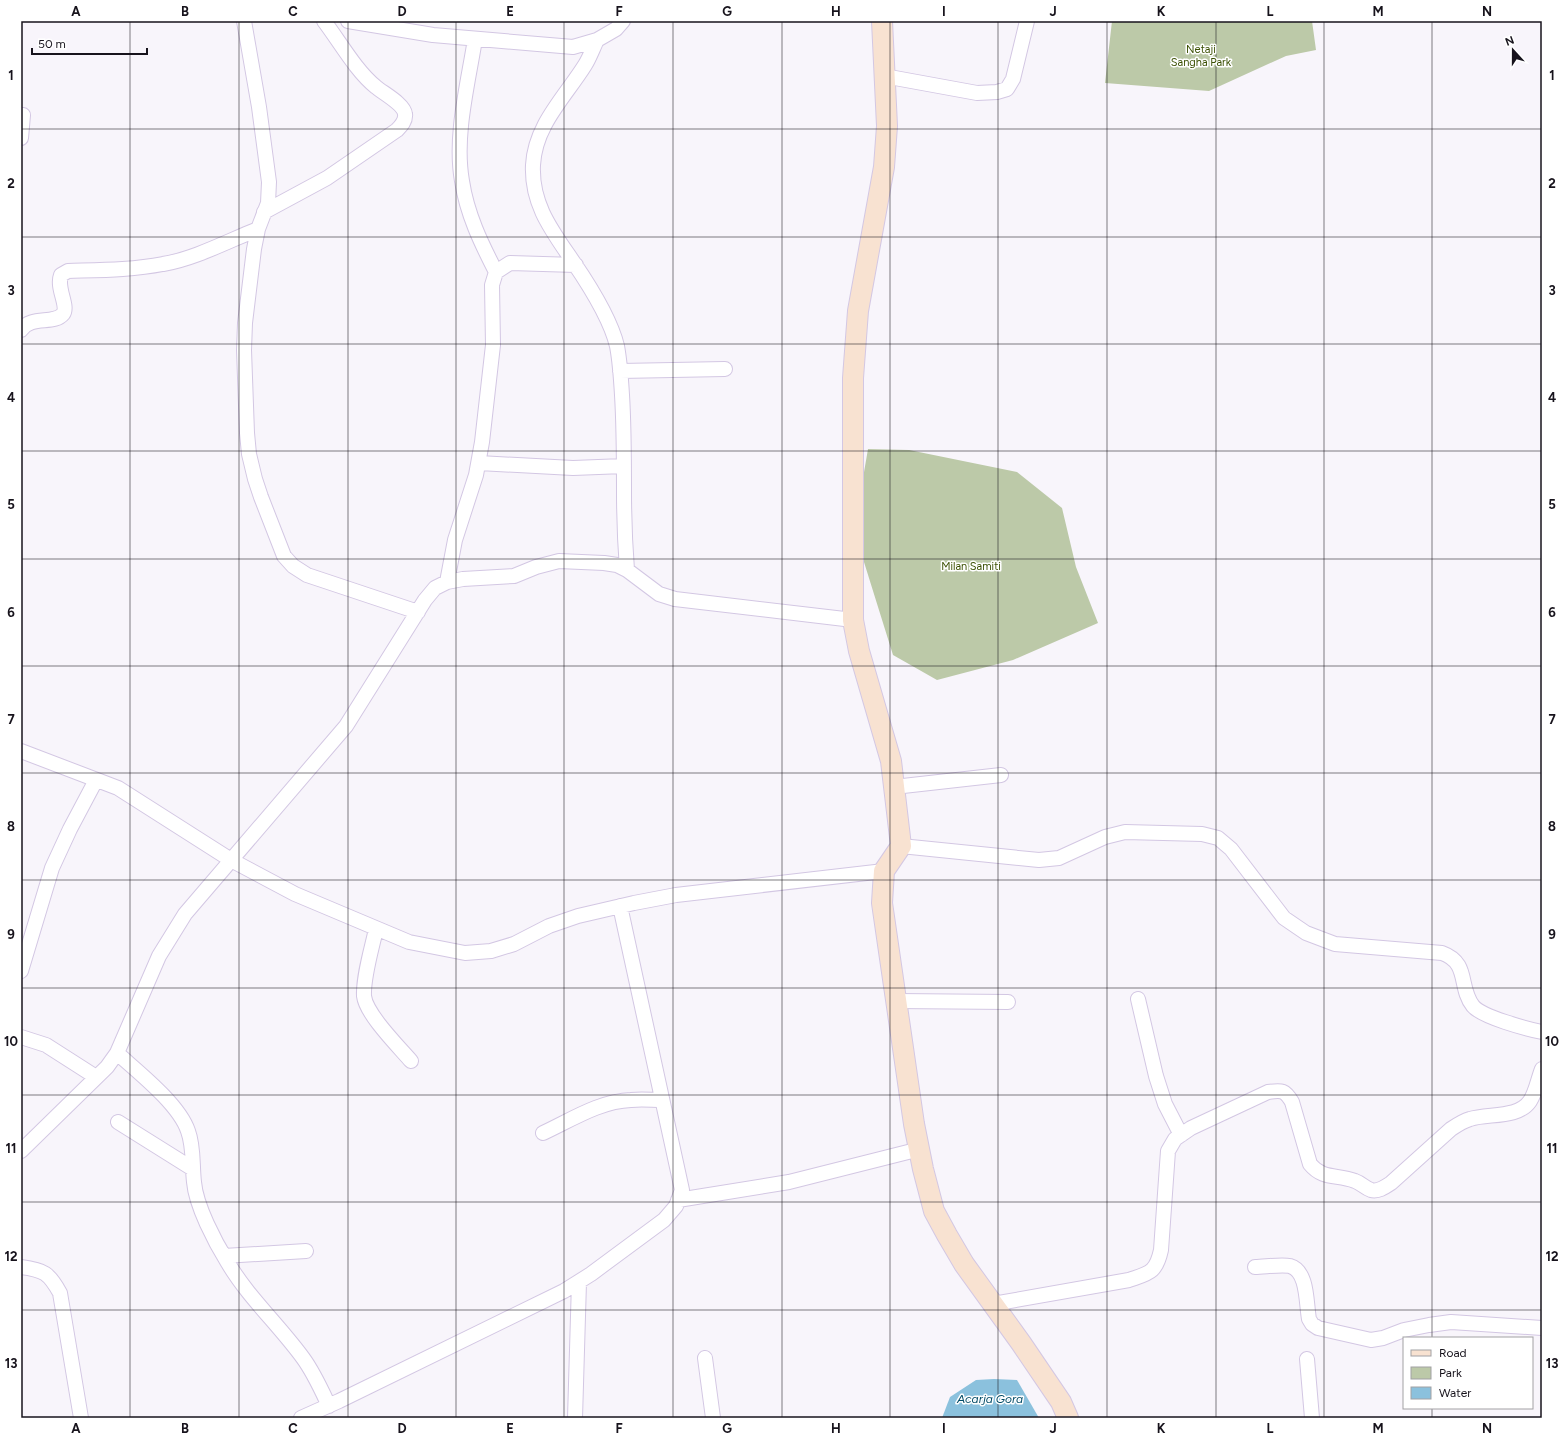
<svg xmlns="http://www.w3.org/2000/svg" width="1563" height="1439" font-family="Figtree,sans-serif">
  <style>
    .green { fill: #bcc9a8 }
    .water { fill: #8bc1dd }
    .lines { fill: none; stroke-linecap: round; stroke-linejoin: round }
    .street-casing { stroke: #d3c7e3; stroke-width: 16 }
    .secondary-casing { stroke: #d3c7e3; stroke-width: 22 }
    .street { stroke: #fff; stroke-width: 14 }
    .secondary { stroke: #f8e2d1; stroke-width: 20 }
    .grid { fill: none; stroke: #17131c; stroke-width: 1; stroke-opacity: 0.55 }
    .labels { text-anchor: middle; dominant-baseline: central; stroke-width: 3; stroke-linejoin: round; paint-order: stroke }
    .park-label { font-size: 11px; fill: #3b5003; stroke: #fff }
    .water-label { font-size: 12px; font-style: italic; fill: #004a66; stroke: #fff }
    .neatline { fill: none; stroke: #17131c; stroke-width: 1.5 }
    .grid-label { font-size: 13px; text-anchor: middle; font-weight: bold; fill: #17131c }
  </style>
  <rect width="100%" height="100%" fill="#f8f5fb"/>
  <path class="green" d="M1112 21H1312L1316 50 1286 56 1209 91 1105 83Z
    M868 449 909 450 1017 472 1062 508 1076 567 1098 623 1013 660 937 680 893 655 854 530Z"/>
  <path class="water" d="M994 1379 1017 1380 1039 1418H942L950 1397 976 1380Z"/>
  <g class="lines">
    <g class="street-casing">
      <path id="street" d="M244 21 259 107 269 182 268 203 258 229 254 249 245 323 244 350 247 433 249 454 255 479 261 497 284 556 293 566 307 575 418 612
        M348 21 433 35 573 47 597 40 616 29 623 21
        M475 39C468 84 454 136 462 181 467 214 481 243 496 272
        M597 40C593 48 590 57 585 65 565 97 535 125 533 165 531 205 553 232 574 263 589 285 611 321 617 346 620 362 621 378 622 395 624 427 624 459 624 491 624 518 625 544 627 570
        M884 76 977 93 997 92 1007 89 1013 79 1027 21
        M21 138 23 115
        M264 212 327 178 397 130C401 126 406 121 405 114 404 104 383 93 376 87 356 71 340 42 324 21
        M21 330C31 315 54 325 63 314 69 306 56 288 61 275L68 271C99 270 132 270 163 264 194 259 228 241 258 229
        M620 371 725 369
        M479 463 573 468 624 466
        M447 582 455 540 476 475 482 442 493 345 492 285 496 272 510 263 576 265
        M21 751 118 788 231 860 295 894 409 942 465 953 491 951 514 944 549 926 578 916 634 903 676 895 884 871
        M894 787 1001 775
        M901 846 1039 860 1059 858 1105 837 1125 832 1202 834 1218 838 1231 849 1284 918 1306 933 1335 944 1442 953C1470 963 1458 987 1473 1006 1482 1017 1527 1029 1542 1032
        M376 929C372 948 363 977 364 996 366 1014 398 1046 411 1061
        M21 971 52 868 70 829 96 780
        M1138 999 1156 1076 1165 1104 1181 1135
        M896 1001 1008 1002
        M21 1037 46 1045 96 1077
        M117 1053C138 1072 179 1104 188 1131 194 1147 192 1165 194 1182 196 1206 215 1242 228 1263 248 1297 279 1325 303 1358 314 1373 321 1389 329 1406
        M118 1122 193 1169
        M543 1133C571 1120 600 1101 631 1100 641 1099 652 1100 662 1100
        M21 1151 107 1067 117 1053 159 956 185 914 346 726 425 600 435 588 447 582 463 579 514 576 536 567 559 561 604 563 617 565 627 570 659 594 675 599 853 620
        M678 1200 789 1182 920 1149
        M224 1256 306 1251
        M21 1267C44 1270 49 1273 60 1293L81 1418
        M1255 1267C1264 1267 1281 1264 1290 1266 1308 1271 1306 1303 1309 1319L1312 1324 1318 1328 1371 1340 1383 1338 1404 1330 1429 1325 1451 1322 1542 1328
        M993 1304 1129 1280C1149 1273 1156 1273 1161 1250L1168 1151 1175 1139 1191 1128 1268 1092C1282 1090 1285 1090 1292 1102L1310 1164C1323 1180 1337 1174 1355 1181 1361 1183 1365 1188 1371 1190 1378 1192 1385 1187 1391 1183L1451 1129C1457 1125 1463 1121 1470 1119 1488 1113 1518 1119 1530 1101 1536 1092 1538 1079 1542 1069
        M705 1358 713 1418
        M1307 1359 1312 1418
        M301 1418 339 1401 564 1291 591 1274 664 1220 676 1206 682 1190 620 906
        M575 1418 579 1282"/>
    </g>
    <g class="secondary-casing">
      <path id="secondary" d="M882 21 887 126 884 167 858 311 853 378V620L859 651 891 761 901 846 884 871 882 903 914 1124 923 1169 934 1211 947 1235 964 1264 1021 1343 1061 1402 1068 1418"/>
    </g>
    <use href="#street" class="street"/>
    <use href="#secondary" class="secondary"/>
  </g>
  <path class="grid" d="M130 21V1418M239 21V1418M348 21V1418M456 21V1418M564 21V1418M673 21V1418M782 21V1418M890 21V1418M998 21V1418M1107 21V1418M1216 21V1418M1324 21V1418M1432 21V1338M21 129H1542M21 237H1542M21 344H1542M21 451H1542M21 559H1542M21 666H1542M21 773H1542M21 880H1542M21 988H1542M21 1095H1542M21 1202H1542M21 1310H1542M1432 1408V1418"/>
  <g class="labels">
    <g class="park-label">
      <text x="1201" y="49">Netaji<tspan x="1201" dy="13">Sangha Park</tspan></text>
      <text x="971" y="566">Milan Samiti</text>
    </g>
    <g class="water-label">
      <text x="990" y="1399">Acarja Gora</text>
    </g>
  </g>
  <rect width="1563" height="1439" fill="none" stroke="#ffffff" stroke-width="44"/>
  <rect x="1403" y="1337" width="130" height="72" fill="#ffffff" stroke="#a2a1a4"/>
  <rect x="1411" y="1350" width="20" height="6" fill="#f8e2d1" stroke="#a2a1a4"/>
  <text x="1439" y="1357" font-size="12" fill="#17131c">Road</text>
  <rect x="1411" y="1367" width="20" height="12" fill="#bcc9a8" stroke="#a2a1a4"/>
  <text x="1439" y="1377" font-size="12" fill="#17131c">Park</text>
  <rect x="1411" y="1387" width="20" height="12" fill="#8bc1dd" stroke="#a2a1a4"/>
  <text x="1439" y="1397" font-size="12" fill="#17131c">Water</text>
  <g transform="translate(1513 50) rotate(339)" stroke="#ffffff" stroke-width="3" paint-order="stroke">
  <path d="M0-3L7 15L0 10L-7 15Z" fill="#17131c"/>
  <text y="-6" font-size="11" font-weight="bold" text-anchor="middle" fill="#17131c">N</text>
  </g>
  <path d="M32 48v6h115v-6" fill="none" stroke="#17131c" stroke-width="2"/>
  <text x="38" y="48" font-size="12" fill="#17131c" stroke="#ffffff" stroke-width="3" paint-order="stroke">50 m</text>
  <rect x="22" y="22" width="1519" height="1395" class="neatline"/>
  <g class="grid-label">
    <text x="76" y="16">A</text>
    <text x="185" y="16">B</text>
    <text x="293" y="16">C</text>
    <text x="402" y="16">D</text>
    <text x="510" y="16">E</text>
    <text x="619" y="16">F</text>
    <text x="727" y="16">G</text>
    <text x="836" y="16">H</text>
    <text x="944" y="16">I</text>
    <text x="1053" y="16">J</text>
    <text x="1161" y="16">K</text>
    <text x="1270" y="16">L</text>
    <text x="1378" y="16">M</text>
    <text x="1487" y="16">N</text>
    <text x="11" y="80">1</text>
    <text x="1552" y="80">1</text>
    <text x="11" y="188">2</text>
    <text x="1552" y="188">2</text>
    <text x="11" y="295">3</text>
    <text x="1552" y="295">3</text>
    <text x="11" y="402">4</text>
    <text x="1552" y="402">4</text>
    <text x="11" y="509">5</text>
    <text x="1552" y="509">5</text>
    <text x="11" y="617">6</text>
    <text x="1552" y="617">6</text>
    <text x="11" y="724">7</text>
    <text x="1552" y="724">7</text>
    <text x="11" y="831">8</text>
    <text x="1552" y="831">8</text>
    <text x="11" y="939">9</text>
    <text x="1552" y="939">9</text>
    <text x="11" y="1046">10</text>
    <text x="1552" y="1046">10</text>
    <text x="11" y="1153">11</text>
    <text x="1552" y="1153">11</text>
    <text x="11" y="1261">12</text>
    <text x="1552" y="1261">12</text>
    <text x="11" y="1368">13</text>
    <text x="1552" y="1368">13</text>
    <text x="76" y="1433">A</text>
    <text x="185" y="1433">B</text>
    <text x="293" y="1433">C</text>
    <text x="402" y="1433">D</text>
    <text x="510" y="1433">E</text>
    <text x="619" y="1433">F</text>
    <text x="727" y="1433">G</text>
    <text x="836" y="1433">H</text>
    <text x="944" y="1433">I</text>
    <text x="1053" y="1433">J</text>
    <text x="1161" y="1433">K</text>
    <text x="1270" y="1433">L</text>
    <text x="1378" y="1433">M</text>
    <text x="1487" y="1433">N</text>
  </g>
</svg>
